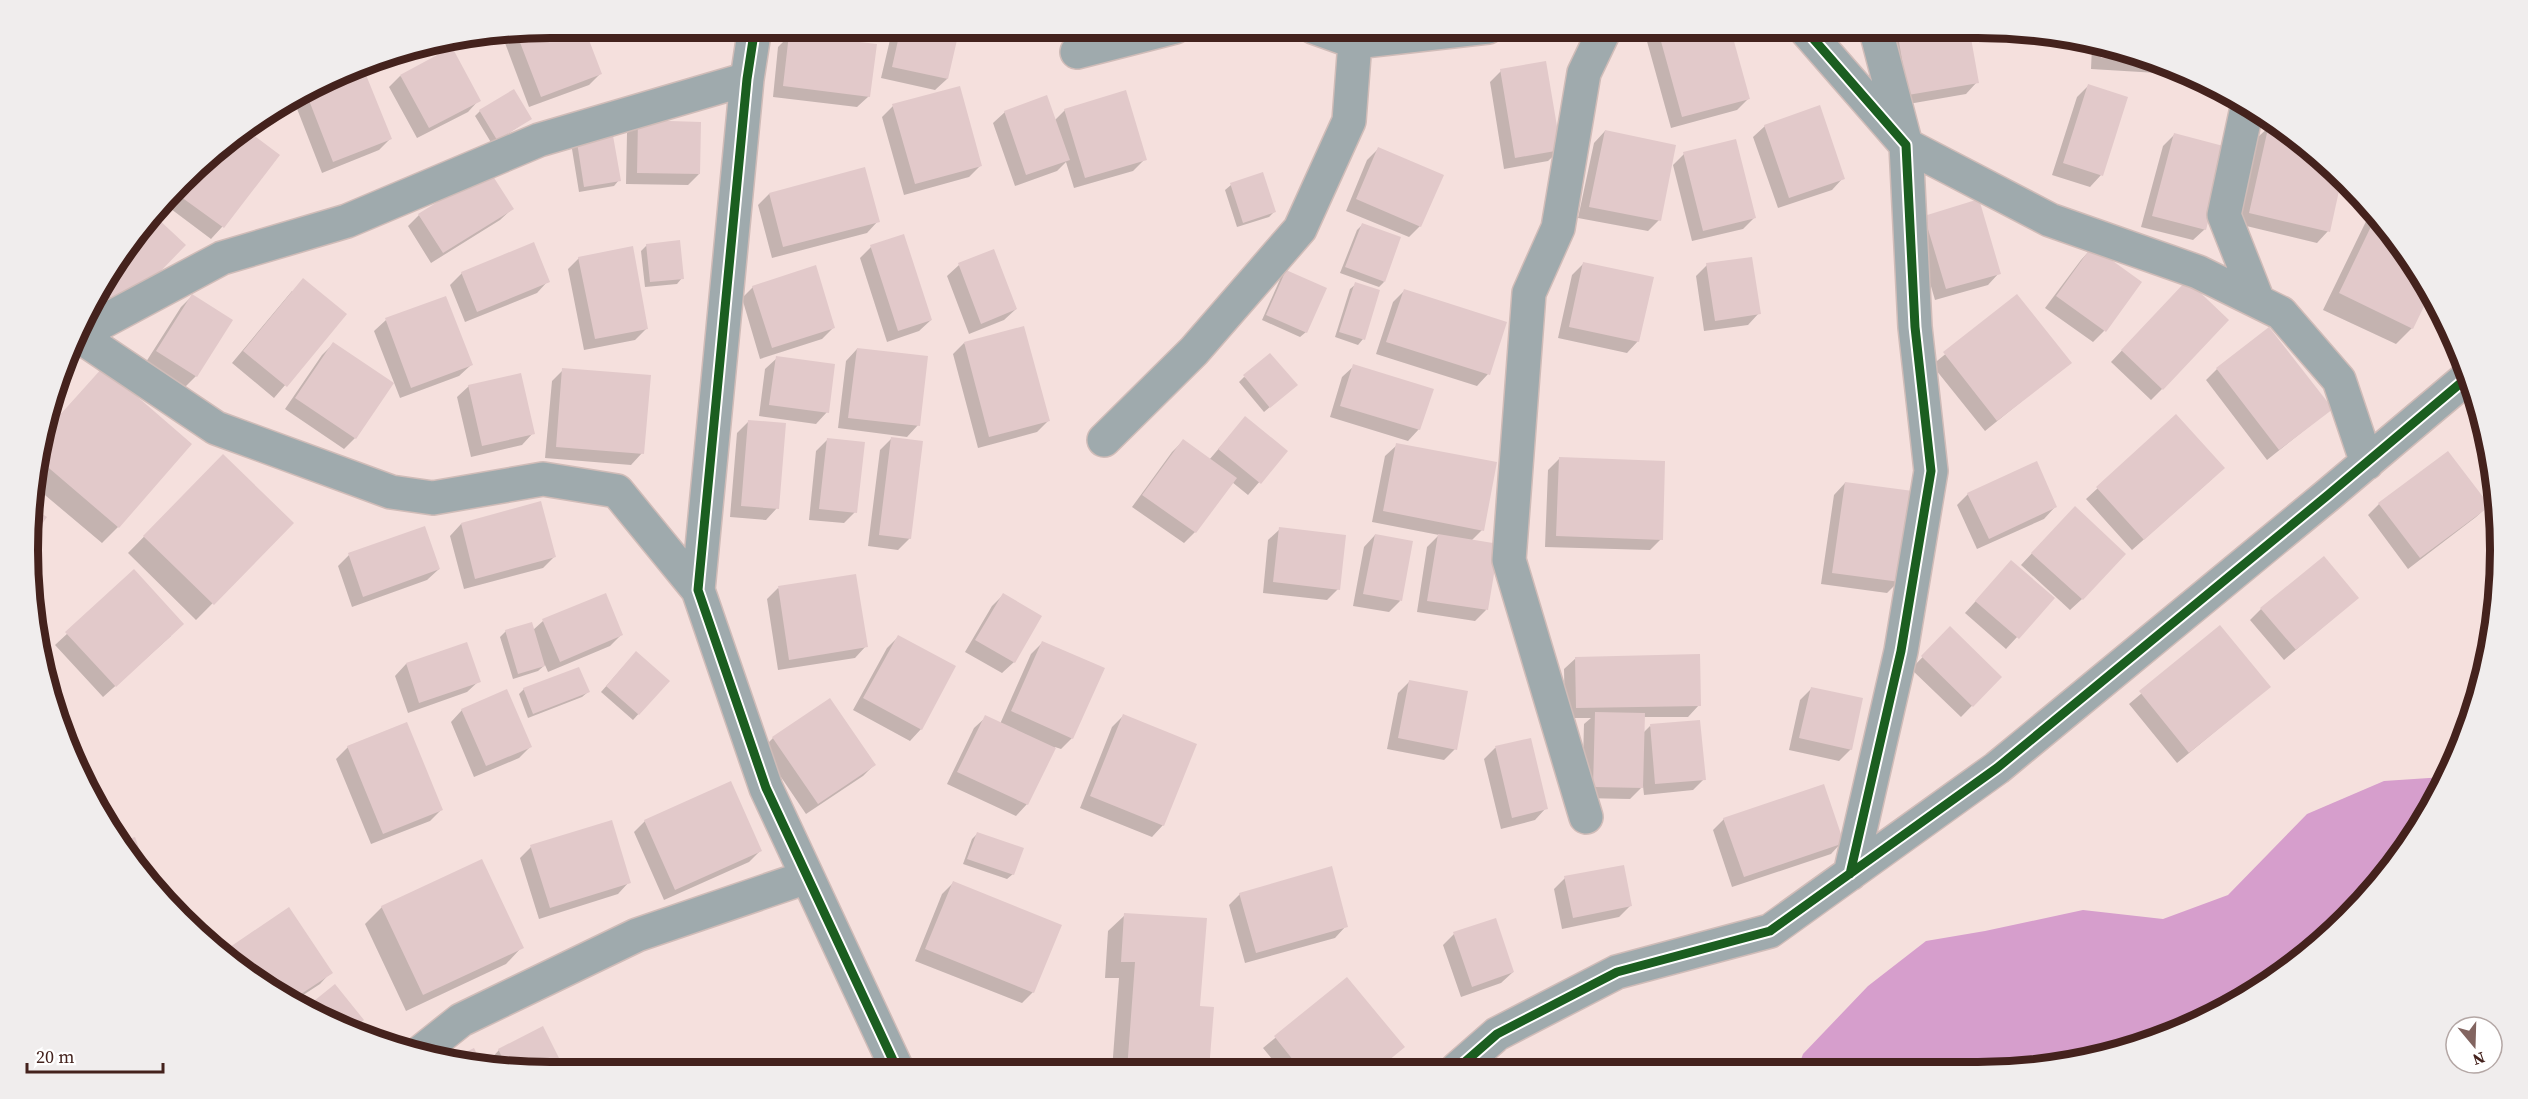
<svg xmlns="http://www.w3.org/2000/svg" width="2528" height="1099" font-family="'Source Serif 4',serif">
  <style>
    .water { fill: #d69ecc }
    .shadow { fill: #0003 }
    .building { fill: #e2c9ca }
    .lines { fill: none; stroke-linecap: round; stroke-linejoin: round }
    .minor-casing { stroke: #d0bcb8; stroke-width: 36 }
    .minor { stroke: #9faaad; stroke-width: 33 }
    .cycleway-casing { stroke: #fff; stroke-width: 13 }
    .cycleway { stroke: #1b5e20; stroke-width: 9 }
    .rim { fill: none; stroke: #44221d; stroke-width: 8 }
  </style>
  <rect width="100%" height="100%" fill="#f5e0dd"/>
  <path class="water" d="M2444 777 2413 840 2323 943 2209 1018 2047 1067 1798 1068 1803 1054 1868 986 1926 941 1985 931 2083 910 2163 919 2228 895 2307 814 2384 781Z"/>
  <path class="shadow" d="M550 27H583L600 74 589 85 529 107 502 35Z
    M893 27H958L947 79 935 90 881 78Z
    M980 27H995L982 32Z
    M1643 27H1729L1748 99 1737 110 1671 128Z
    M790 35 869 96 857 107 773 97 778 47Z
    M1898 37 1977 82 1966 94 1897 106 1887 49Z
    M2092 46 2147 55 2179 69 2174 74 2091 69Z
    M362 67 390 139 379 150 322 173 294 101 305 89Z
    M1501 71 1560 150 1548 161 1504 169 1490 82Z
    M400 76 479 100 468 112 417 138 389 87Z
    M2088 86 2101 175 2090 187 2052 175 2077 97Z
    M893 106 981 165 969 177 904 195 882 117Z
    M1065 110 1145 159 1133 171 1074 188 1066 162 1057 171 1015 186 993 123 1005 112 1054 121Z
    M480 111 530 119 492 144 475 116Z
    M639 122 699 174 688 185 626 184 627 133Z
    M1765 126 1843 178 1832 190 1778 208 1753 137Z
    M2270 126 2285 129 2323 157 2341 176 2328 231 2317 243 2238 224 2258 137Z
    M1605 131 1659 220 1648 231 1578 218 1594 143Z
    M2174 135 2205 229 2193 240 2141 227 2163 146Z
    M577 137 619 180 614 186 579 192 571 143Z
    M1378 149 1420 226 1409 237 1346 211 1367 160Z
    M1684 154 1754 218 1743 229 1692 241 1673 165Z
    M277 155 222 227 211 239 167 206 205 156Z
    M1231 185 1274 212 1269 217 1237 227 1225 190Z
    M769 194 878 221 867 233 772 258 758 205Z
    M512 209 500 220 431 263 408 226 419 215Z
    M2372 209 2393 232 2430 291 2412 328 2396 344 2323 310Z
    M1925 217 1999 273 1988 285 1935 300 1914 228Z
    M155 218 184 245 111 320 92 302 97 288Z
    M1362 225 1384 282 1379 287 1340 273 1357 230Z
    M647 245 682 278 677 284 645 287 641 251Z
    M871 247 931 320 919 331 887 342 860 258Z
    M2092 248 2104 331 2093 342 2045 308 2081 260Z
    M579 258 647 328 635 340 584 350 568 269Z
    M1584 263 1638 341 1627 353 1558 338 1572 275Z
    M959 265 1016 309 1004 320 969 334 947 276Z
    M1707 265 1759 313 1748 325 1704 331 1696 276Z
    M1286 272 1306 332 1300 337 1262 320 1281 277Z
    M462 273 548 281 537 293 465 322 450 285Z
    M1356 284 1363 339 1358 345 1335 337 1350 289Z
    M753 287 834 327 822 339 760 359 742 298Z
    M1405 290 1488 374 1477 386 1376 354 1393 302Z
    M292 291 345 315 274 398 232 363Z
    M2175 294 2162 389 2151 400 2111 362Z
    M192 296 196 376 185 387 146 362 181 307Z
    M2017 296 2070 362 1985 431 1932 365Z
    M386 320 471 365 459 376 400 398 374 331Z
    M964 343 1048 421 1037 432 978 448 953 354Z
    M333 344 355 438 344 449 285 409 322 355Z
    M857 349 918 425 907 437 838 428 846 361Z
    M777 358 827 412 816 424 759 416 765 369Z
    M1354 366 1419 429 1408 441 1330 417 1342 377Z
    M103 369 118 527 102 543 33 485 37 448 41 436Z
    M2217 369 2331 409 2267 460 2206 380Z
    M563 370 642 453 631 465 545 458 552 381Z
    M1244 377 1290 390 1264 412 1239 382Z
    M469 386 533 433 522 445 471 457 457 397Z
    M2176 416 2212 479 2132 550 2086 499Z
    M1245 418 1286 451 1248 495 1232 482 1195 532 1184 543 1132 507 1172 452 1183 441 1209 460Z
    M749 421 777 508 766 520 730 517 737 433Z
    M828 439 855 512 844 523 809 520 816 451Z
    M891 439 910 538 898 550 868 546 880 450Z
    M1397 445 1482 530 1471 541 1486 610 1475 621 1417 612 1427 547 1439 535 1372 522 1385 456Z
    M223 456 292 523 196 620 128 553Z
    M1559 459 1661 539 1650 550 1545 547 1548 470Z
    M1845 483 1898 582 1887 593 1821 584 1834 495Z
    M1968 494 2055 507 2044 519 1977 549 1957 505Z
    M2379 504 2488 506 2476 517 2408 569 2368 515Z
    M2064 519 2082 599 2070 610 2021 565Z
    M461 524 554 557 543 568 464 589 450 536Z
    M1280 529 1338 589 1327 600 1263 593 1268 540Z
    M1375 535 1400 601 1389 612 1353 606 1364 547Z
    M349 555 439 569 427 580 352 607 338 566Z
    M2011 562 2053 598 2006 649 1965 613Z
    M134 572 171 636 103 697 55 645Z
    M778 588 866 646 855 658 778 670 767 599Z
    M1003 595 1014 662 1002 673 965 652 992 606Z
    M2357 598 2284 660 2250 620 2261 609Z
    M543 621 622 634 610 646 548 672 545 665 538 671 513 679 500 637 506 631 533 630Z
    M2220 627 2269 687 2177 763 2129 704Z
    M1950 629 2000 677 1961 717 1911 669Z
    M898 637 954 667 921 729 910 741 853 710 887 648Z
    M1042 643 1072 738 1061 749 1055 747 1027 804 1016 816 947 784 974 728 986 717 1000 724 1031 654Z
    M631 658 668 681 633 720 601 692Z
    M1576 658 1699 705 1688 717H1643V733L1650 726 1704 779 1693 790 1644 795 1643 786 1630 799 1582 798 1584 724 1591 718H1565L1564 669Z
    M406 664 479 681 467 692 408 713 395 676Z
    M1409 682 1455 749 1444 760 1387 749 1398 693Z
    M524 689 588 692 582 697 528 718 519 694Z
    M1811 689 1851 749 1839 761 1789 750 1800 700Z
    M462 710 530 747 519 758 474 777 451 722Z
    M1123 716 1163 825 1152 837 1080 808 1112 727Z
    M773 738 874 765 863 776 806 814 762 749Z
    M1530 739 1546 808 1535 820 1501 829 1484 759 1495 748Z
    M348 747 441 810 430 821 371 844 336 759Z
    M1724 819 1842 842 1831 854 1732 887 1713 830Z
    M645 821 760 851 749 862 664 900 634 832Z
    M977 834 1013 874 1007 879 963 864 972 839Z
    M531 847 629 882 618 894 539 919 520 858Z
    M1565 878 1630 906 1619 917 1562 929 1554 889Z
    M953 883 1033 992 1022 1003 915 961 942 894Z
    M1240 894 1346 926 1335 938 1245 963 1229 905Z
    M382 907 522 947 506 964 406 1011 365 924Z
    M1125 915 1198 1007 1212 1008 1207 1070H1112L1119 978H1105L1108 931Z
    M1454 934 1513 972 1501 983 1461 997 1443 945Z
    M228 950 331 972 320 984 291 1003 223 955Z
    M1347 979 1403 1047 1377 1070H1281L1263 1048Z
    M499 1050 564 1072H550L488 1062Z"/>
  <path class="building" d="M550 27H584L602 74 541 97 516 32Z
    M901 27H960L948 79 892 67Z
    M1657 27H1730L1750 99 1682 117Z
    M1950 27H1969L1979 83 1908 95 1898 36Z
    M789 34 877 44 870 97 783 86Z
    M452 47 481 101 429 128 400 75Z
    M2102 47 2147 55 2162 62 2101 58Z
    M1546 61 1561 150 1515 158 1500 69Z
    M362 65 392 139 333 162 305 90Z
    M2088 84 2128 97 2103 176 2063 163Z
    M960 86 982 166 915 184 892 104Z
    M514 89 532 119 497 140 479 110Z
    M1126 90 1147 160 1085 178 1064 109Z
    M1047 95 1070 160 1026 175 1004 111Z
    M1820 105 1845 179 1789 198 1764 125Z
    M638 120 701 122 700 174 637 173Z
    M2269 124 2282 127 2323 157 2342 177 2330 232 2249 213Z
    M244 128 280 155 224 228 177 194 205 156Z
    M612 130 621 181 584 187 576 136Z
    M1605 130 1676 145 1661 221 1589 207Z
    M2174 133 2227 147 2206 230 2152 216Z
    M1736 139 1756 218 1703 231 1683 152Z
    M1378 147 1444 175 1421 227 1356 199Z
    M865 167 880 222 783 247 769 193Z
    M489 170 514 209 443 253 418 214Z
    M1263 172 1276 212 1243 223 1230 183Z
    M1979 199 2001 274 1946 289 1924 216Z
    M2377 214 2393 232 2431 292 2413 329 2339 293Z
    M156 217 186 245 123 310 99 286Z
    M1362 223 1401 237 1385 282 1345 267Z
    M904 234 932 320 898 331 870 245Z
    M680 240 684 279 650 282 646 244Z
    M534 242 550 282 477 312 461 272Z
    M633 246 648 329 595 339 578 257Z
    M2092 246 2142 282 2106 332 2056 296Z
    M994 249 1017 309 981 324 958 263Z
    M1752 257 1761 314 1715 321 1706 263Z
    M1583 262 1654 277 1639 342 1569 327Z
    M816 265 835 328 772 348 752 286Z
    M1286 270 1327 288 1307 333 1266 315Z
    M303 278 347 314 287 387 243 351Z
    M2187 280 2229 320 2163 390 2121 350Z
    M1355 282 1380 290 1365 340 1339 332Z
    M1404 289 1507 322 1490 375 1386 342Z
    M192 294 233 320 197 377 156 351Z
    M2017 294 2072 363 1997 421 1943 352Z
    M446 296 473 365 411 388 385 318Z
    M1024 326 1050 421 989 437 964 342Z
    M2269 327 2333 409 2279 450 2216 368Z
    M333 342 394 383 356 439 295 398Z
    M857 348 928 356 920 426 848 418Z
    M1270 353 1298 385 1270 408 1243 375Z
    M776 356 835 364 829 413 769 405Z
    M1353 364 1434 389 1420 430 1340 406Z
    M103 367 192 444 119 528 36 457 41 436Z
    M562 368 651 375 644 454 556 447Z
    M521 373 535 434 482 446 468 385Z
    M2176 414 2225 468 2144 540 2096 487Z
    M1245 416 1288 451 1261 484 1218 449Z
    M748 420 786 423 779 509 741 506Z
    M891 437 923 441 911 539 879 535Z
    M827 438 865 442 857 513 819 509Z
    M1183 439 1237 478 1196 533 1142 495Z
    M1396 443 1497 462 1484 531 1383 511Z
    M2448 451 2490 506 2420 558 2378 503Z
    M223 454 294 523 214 605 143 536Z
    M1559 457 1665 461 1663 540 1556 536Z
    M2037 461 2057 507 1989 539 1967 493Z
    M1845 482 1913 491 1900 582 1832 573Z
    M541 501 556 557 475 579 461 523Z
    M2075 506 2126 554 2083 600 2031 553Z
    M31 507 47 517 28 544Z
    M425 526 440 569 363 597 348 553Z
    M1279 527 1346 535 1340 590 1273 582Z
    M1375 534 1413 541 1402 601 1363 594Z
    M1438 534 1499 544 1488 610 1427 601Z
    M2324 556 2359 598 2296 650 2260 608Z
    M2011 560 2055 598 2019 639 1975 601Z
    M134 569 184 624 116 687 65 632Z
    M856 574 868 647 789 660 778 586Z
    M606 593 623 635 560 662 542 619Z
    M1003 593 1042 616 1015 663 975 640Z
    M532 622 545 666 518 674 505 630Z
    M2220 625 2271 687 2189 753 2139 691Z
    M1950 626 2002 677 1973 707 1921 656Z
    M898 635 956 666 922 730 863 698Z
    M1042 641 1105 668 1073 739 1011 711Z
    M467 642 481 682 419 703 406 663Z
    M636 651 670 681 639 715 606 686Z
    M1700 654 1701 706 1576 708 1575 657Z
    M579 667 590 692 533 714 523 688Z
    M1409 680 1468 691 1457 750 1398 738Z
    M1811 687 1863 698 1852 750 1799 738Z
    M507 689 532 747 486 766 461 709Z
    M830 698 876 765 818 804 772 737Z
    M1595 712 1645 713 1643 788 1593 787Z
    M1123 714 1197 744 1164 826 1090 796Z
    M985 715 1056 748 1028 805 957 772Z
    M1700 720 1706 780 1655 784 1650 724Z
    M407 722 443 810 383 834 347 746Z
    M1531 738 1548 809 1512 818 1495 746Z
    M731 781 762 851 675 890 644 820Z
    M1824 784 1844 843 1744 877 1723 818Z
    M612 820 631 883 550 908 530 845Z
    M977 832 1024 848 1014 875 967 859Z
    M135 837 147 871H146L122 841Z
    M482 859 524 948 423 995 381 906Z
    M1624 865 1632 906 1573 918 1564 876Z
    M1332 866 1348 927 1256 953 1239 893Z
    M953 881 1062 925 1034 993 925 949Z
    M289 907 333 973 289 1002 239 967 227 949Z
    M1124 913 1207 918 1200 1006 1214 1007 1209 1070H1127L1135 962H1121Z
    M1496 918 1514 972 1472 987 1453 932Z
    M1347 977 1405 1047 1377 1070H1301L1274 1036Z
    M335 984 364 1020 351 1031 304 1009Z
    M543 1026 566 1072H550L506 1065 498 1049Z
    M474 1048 480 1060 456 1057Z"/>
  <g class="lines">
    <g class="minor-casing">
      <path id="minor" d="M755 27 747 79 698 590 766 788 898 1071
        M1313 27 1355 42 1488 27
        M1803 27 1906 145 1915 327 1931 471 1901 651 1850 874
        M1875 27 1906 145 2050 220 2198 272 2281 313 2339 380 2367 463
        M1077 52 1175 27
        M2248 103 2224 215 2258 301
        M80 334 222 258 347 221 539 140 747 79
        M79 336 216 428 391 492 433 498 543 479 617 491 698 590
        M1104 440 1194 351 1300 229 1349 121 1355 42
        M1586 817 1509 560 1529 293 1558 228 1584 73 1606 27
        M422 1051 461 1020 637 935 807 877
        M1457 1069 1497 1034 1617 972 1770 931 1997 768 2328 495 2469 376"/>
    </g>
    <use href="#minor" class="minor"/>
    <g class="cycleway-casing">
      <path id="cycleway" d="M755 27 747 79 698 590 766 788 898 1071
        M1803 27 1906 145 1915 327 1931 471 1901 651 1850 874
        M1457 1069 1497 1034 1617 972 1770 931 1997 768 2328 495 2469 376"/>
    </g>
    <use href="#cycleway" class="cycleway"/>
  </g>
  <path d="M0 0H2528V1099H0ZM550 38H1978A512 512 0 0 1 2490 550V550A512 512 0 0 1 1978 1062H550A512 512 0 0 1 38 550V550A512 512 0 0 1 550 38Z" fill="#f0eded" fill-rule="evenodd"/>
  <path class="rim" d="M550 38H1978A512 512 0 0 1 2490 550V550A512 512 0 0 1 1978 1062H550A512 512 0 0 1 38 550V550A512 512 0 0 1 550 38Z"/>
  <g transform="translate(2474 1045) rotate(161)"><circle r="28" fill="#ffffff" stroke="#b4a7a5" stroke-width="1.5"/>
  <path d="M0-4.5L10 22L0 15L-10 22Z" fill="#826460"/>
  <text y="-9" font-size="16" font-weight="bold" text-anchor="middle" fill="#44221d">N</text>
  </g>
  <path d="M27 1063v9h136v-9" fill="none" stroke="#44221d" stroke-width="3"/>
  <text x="36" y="1063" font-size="18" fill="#44221d" stroke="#ffffff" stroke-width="4.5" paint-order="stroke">20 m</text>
</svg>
